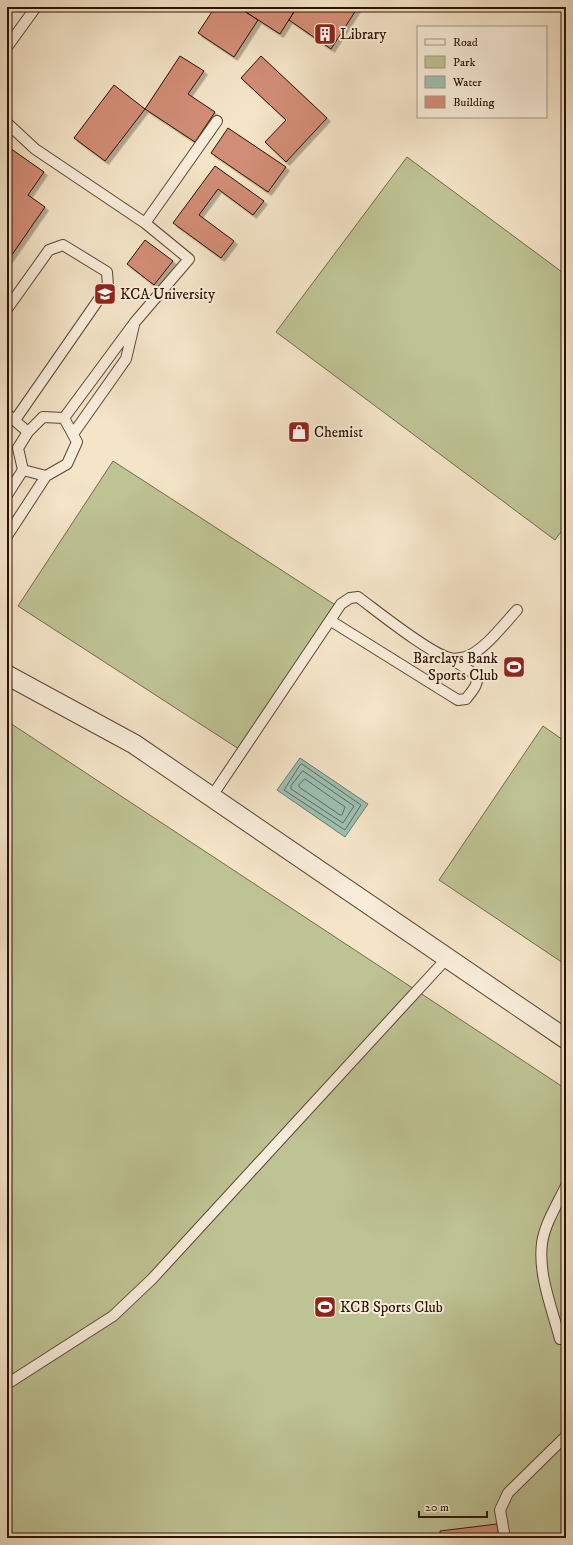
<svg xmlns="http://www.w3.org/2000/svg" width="573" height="1545" font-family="'IM FELL DW Pica',serif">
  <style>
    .green { fill: #bec394; stroke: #756a4a }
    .water { fill: #9cbfb2; stroke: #6f796b }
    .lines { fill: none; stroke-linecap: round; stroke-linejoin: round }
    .shore { stroke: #64685a; stroke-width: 1 }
    .building { fill: #d28d76; stroke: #2c1001; filter: url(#shadow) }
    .service-casing { stroke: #5e4533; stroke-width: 12 }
    .minor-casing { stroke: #5e4533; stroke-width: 21 }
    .service { stroke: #f8eddb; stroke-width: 10 }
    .minor { stroke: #f8eddb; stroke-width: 19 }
    .labels { text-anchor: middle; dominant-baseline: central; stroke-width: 4; stroke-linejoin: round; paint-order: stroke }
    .poi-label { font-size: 15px; fill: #2c1001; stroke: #f8eddb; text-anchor: start }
  </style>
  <defs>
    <filter id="shadow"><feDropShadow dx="3.5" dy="3.5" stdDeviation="0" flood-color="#0004"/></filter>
  </defs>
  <rect width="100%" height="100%" fill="#f4e4c8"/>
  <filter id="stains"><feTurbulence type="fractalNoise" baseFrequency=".005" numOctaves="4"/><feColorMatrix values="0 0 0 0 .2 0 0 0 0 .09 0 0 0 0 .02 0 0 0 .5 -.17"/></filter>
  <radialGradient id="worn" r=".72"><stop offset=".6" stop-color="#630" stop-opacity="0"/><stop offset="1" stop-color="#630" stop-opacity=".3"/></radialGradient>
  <path class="green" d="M407 157 566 275V525L555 540 276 332Z
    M113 461 340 608 245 753 18 606Z
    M7 721 566 1089V1538H7Z
    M543 726 566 742V965L439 880Z"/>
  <path class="water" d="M300 758 368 804 345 837 277 790Z"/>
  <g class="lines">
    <path class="shore" d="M302 764 361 805 345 830 284 790 300 765Z
      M303 771 354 806 343 823 291 789V786Z
      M305 779 345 807 342 815H340L299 787V785Z"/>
  </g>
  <path class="building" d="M215 7H238L258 20 234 57 198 33Z
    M238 7H297L280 34Z
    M297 7H358L331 49 289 20Z
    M180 56 204 71 188 94 215 112 195 142 145 109Z
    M261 56 327 118 286 162 265 142 286 120 241 78Z
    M114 85 145 109 105 161 74 138Z
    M228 128 286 167 268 192 211 153Z
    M7 146 44 172 28 195 45 207 7 262Z
    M215 166 264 201 253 215 218 189 199 215 234 241 221 258 173 223Z
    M145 240 173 261 154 285 127 264Z
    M497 1524 499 1538H440V1531Z"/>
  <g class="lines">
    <g class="service-casing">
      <path id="service" d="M7 47 36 7
        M7 123 35 149 145 223 189 259 135 322 64 418 43 417 28 432
        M145 223 217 121
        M7 309 49 250 63 245 107 272 108 286 15 420
        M7 414 28 432 18 448 23 470 7 495
        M73 434 126 359 134 325
        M23 470 46 476
        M7 536 46 476 67 464 77 442 64 418
        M331 621 453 697 458 700 466 699C471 692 480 684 476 675L450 658
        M212 796 341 604 350 598 358 597C377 611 430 654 450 658 453 659 461 658 465 657 483 652 504 624 517 610
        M560 1339C552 1308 538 1275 542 1243 545 1223 558 1203 566 1186
        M7 1384 113 1316 152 1279 448 957
        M505 1538 500 1510 508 1493 566 1436"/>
    </g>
    <g class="minor-casing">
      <path id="minor" d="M7 675 134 744 566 1039"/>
    </g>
    <use href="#service" class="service"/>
    <use href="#minor" class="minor"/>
  </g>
  <defs>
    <g id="building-square" transform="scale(1.15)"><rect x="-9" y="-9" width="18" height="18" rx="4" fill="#8f2418" stroke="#f8eddb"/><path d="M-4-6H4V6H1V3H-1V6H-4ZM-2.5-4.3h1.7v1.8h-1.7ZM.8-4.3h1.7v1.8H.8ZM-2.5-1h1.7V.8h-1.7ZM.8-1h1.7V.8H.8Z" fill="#fff"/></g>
    <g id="university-square" transform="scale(1.15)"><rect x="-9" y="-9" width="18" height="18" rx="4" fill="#8f2418" stroke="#f8eddb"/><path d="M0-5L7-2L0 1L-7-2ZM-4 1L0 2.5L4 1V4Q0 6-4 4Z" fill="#fff"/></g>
    <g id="shop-square" transform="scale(1.15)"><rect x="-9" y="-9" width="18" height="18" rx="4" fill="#8f2418" stroke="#f8eddb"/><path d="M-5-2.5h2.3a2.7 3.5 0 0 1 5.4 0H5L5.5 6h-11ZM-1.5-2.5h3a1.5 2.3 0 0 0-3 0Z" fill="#fff"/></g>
    <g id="stadium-square" transform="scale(1.15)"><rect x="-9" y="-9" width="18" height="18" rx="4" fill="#8f2418" stroke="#f8eddb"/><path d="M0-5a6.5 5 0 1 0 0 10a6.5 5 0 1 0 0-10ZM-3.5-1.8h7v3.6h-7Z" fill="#fff"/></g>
  </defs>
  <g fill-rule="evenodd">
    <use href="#building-square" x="325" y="34"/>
    <use href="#university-square" x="105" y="294"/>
    <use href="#shop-square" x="299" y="432"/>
    <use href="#stadium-square" x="514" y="667"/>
    <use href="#stadium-square" x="325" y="1307"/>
  </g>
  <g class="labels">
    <g class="poi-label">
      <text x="340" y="34">Library</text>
      <text x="120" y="294">KCA University</text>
      <text x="314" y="432">Chemist</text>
      <text x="498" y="658" text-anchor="end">Barclays Bank<tspan x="498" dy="17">Sports Club</tspan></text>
      <text x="340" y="1307">KCB Sports Club</text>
    </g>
  </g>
  <rect width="573" height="1545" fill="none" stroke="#f4e4c8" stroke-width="24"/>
  <rect x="8" y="8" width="557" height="1529" fill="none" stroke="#2c1001" stroke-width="2"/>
  <rect x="12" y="12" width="549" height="1521" fill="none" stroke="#2c1001"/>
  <rect x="417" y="26" width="130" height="92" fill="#f8eddb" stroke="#a69584"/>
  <rect x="425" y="39" width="20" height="6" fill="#f8eddb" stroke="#a69584"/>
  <text x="453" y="46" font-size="12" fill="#2c1001">Road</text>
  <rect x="425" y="56" width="20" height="12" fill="#bec394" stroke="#a69584"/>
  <text x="453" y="66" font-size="12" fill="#2c1001">Park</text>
  <rect x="425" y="76" width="20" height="12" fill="#9cbfb2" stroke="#a69584"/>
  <text x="453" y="86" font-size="12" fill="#2c1001">Water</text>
  <rect x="425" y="96" width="20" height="12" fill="#d28d76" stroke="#a69584"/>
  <text x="453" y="106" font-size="12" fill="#2c1001">Building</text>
  <path d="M419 1511v6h68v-6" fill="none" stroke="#2c1001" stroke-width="2"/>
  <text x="425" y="1511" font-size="12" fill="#2c1001" stroke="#f8eddb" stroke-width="3" paint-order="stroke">20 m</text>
  <rect width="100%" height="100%" filter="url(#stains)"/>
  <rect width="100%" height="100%" fill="url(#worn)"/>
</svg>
